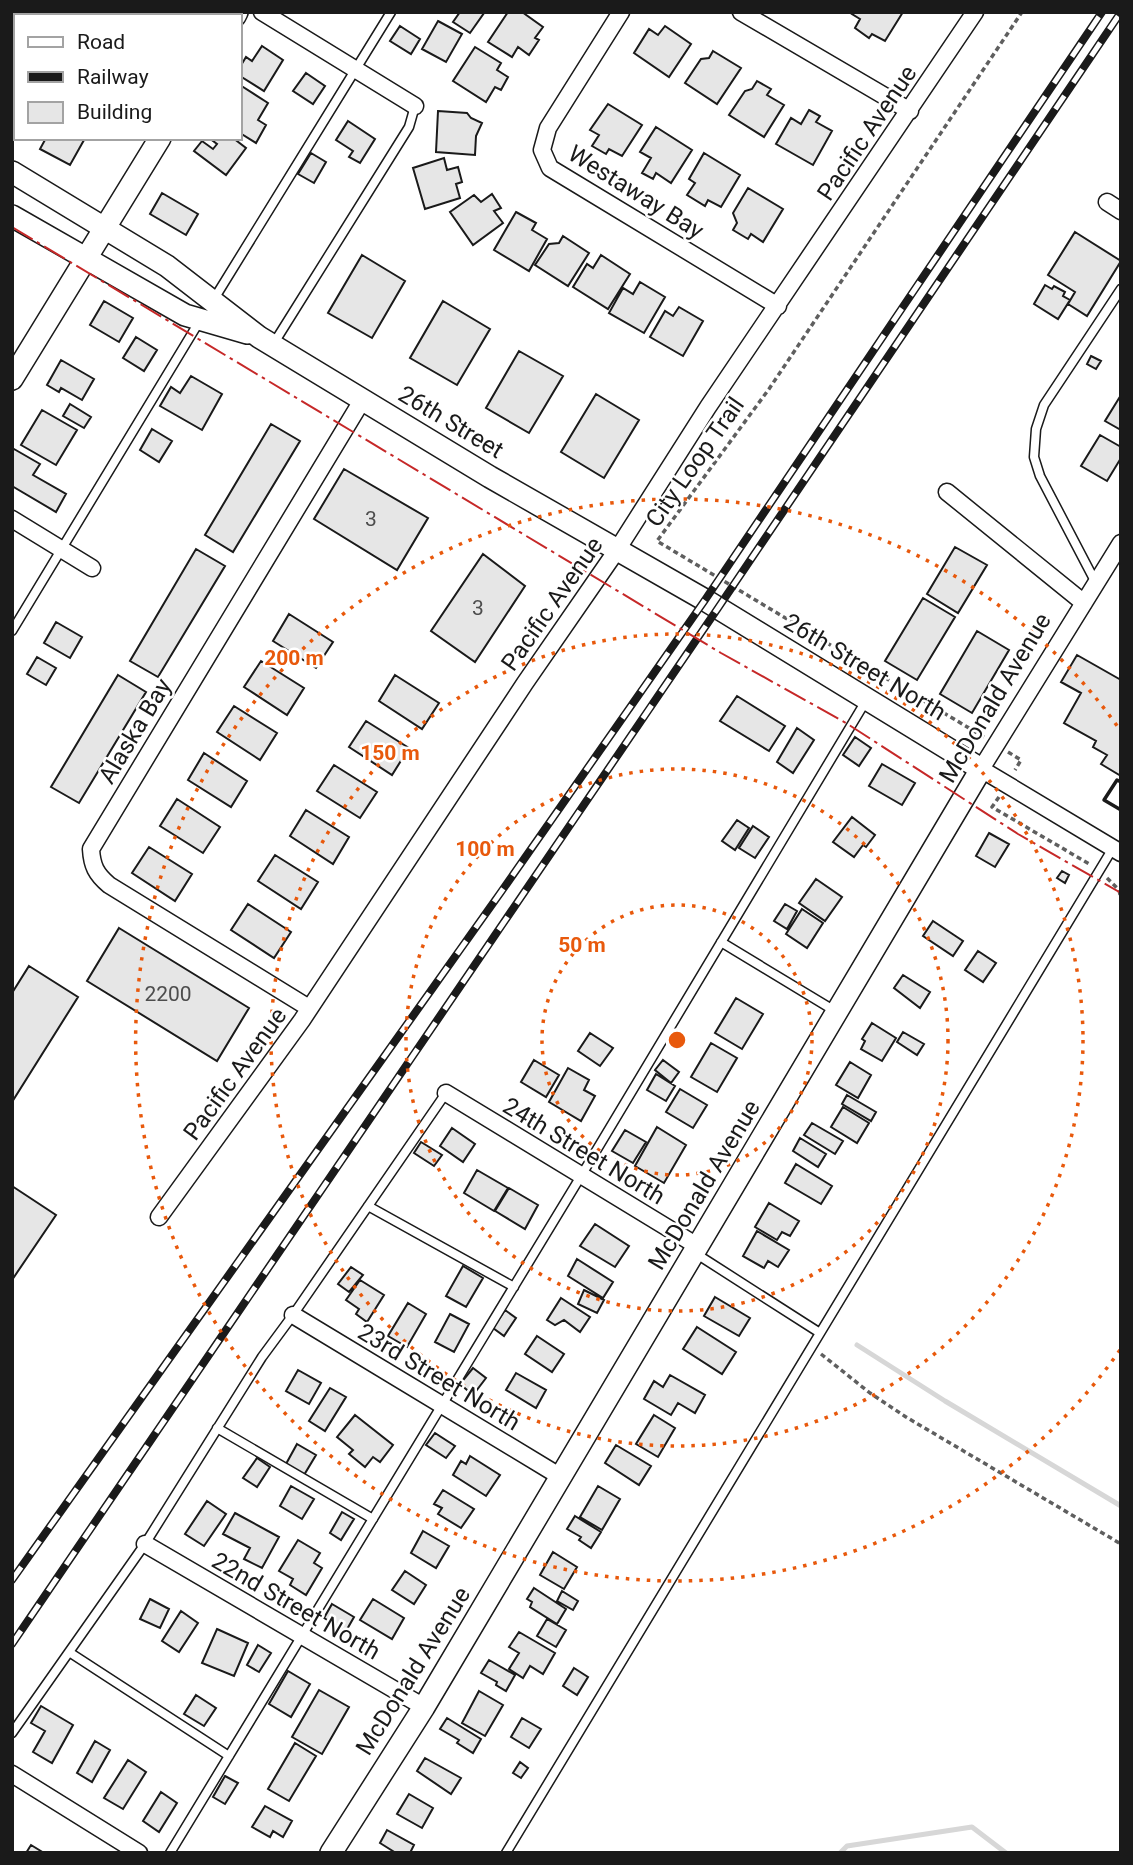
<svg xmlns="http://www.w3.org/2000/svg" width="1133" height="1865" font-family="Roboto,sans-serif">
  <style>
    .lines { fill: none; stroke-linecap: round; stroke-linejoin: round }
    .stream { stroke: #d7d7d7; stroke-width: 5 }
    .building { fill: #e6e6e6; stroke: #1a1a1a; stroke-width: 2 }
    .service-casing { stroke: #1a1a1a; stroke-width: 11 }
    .minor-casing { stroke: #1a1a1a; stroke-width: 19 }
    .tertiary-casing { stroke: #1a1a1a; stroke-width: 24 }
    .path { stroke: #5f5f5f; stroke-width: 3.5; stroke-dasharray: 5 3.5; stroke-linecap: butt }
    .service { stroke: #fff; stroke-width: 8 }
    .minor { stroke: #fff; stroke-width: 16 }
    .tertiary { stroke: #fff; stroke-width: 21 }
    .rail-casing { stroke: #1a1a1a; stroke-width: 8 }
    .rail { stroke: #fff; stroke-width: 5; stroke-dasharray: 16; stroke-linecap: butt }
    .wall { stroke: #1a1a1a; stroke-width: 3.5 }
    .power { stroke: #c62828; stroke-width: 2; stroke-dasharray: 24 5 3.5 5; stroke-linecap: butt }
    .ring { fill: none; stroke: #e8590c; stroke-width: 3.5; stroke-dasharray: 3.5 7 }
    .labels { text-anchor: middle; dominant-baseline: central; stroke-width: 5; stroke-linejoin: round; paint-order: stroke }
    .number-label { font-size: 21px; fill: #4d4d4d }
    .street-label { font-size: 24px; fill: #1a1a1a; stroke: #fff }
    .centre { fill: #e8590c; stroke: #fff; stroke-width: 3.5 }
    .ring-label { font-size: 21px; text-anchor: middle; font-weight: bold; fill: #e8590c; stroke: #fff; stroke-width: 5; stroke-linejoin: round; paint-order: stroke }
  </style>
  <rect width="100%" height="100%" fill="#fff"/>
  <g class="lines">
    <path class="stream" d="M857 1345 945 1401 1121 1506
      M840 1853 847 1846 972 1827 1006 1853"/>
  </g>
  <path class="building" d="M460 12H483L484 13 470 33 453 22Z
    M508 12H522L543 27 535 38 539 40 529 55 518 47 512 57 488 42Z
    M854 12H903L885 41 872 34 869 38 855 28 860 19 852 14Z
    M438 21 462 34 446 62 422 49Z
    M400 26 420 39 411 54 390 41Z
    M665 26 691 44 669 77 634 53 649 29 658 35Z
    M262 46 283 60 264 91 240 76V67L246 57 252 61Z
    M475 47 501 63 497 70 508 77 501 90 495 87 486 102 453 81Z
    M713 51 741 68 717 104 685 83 701 59 709 58Z
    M306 73 325 86 313 104 293 91Z
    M757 81 771 89 767 95 784 105 764 137 729 115 745 91 752 89Z
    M240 85 268 103 258 120 266 125 256 143 240 133Z
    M608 104 642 125 622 156 609 149 606 154 592 146 599 135 590 130Z
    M809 110 820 116 816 122 832 131 813 165 776 144 791 118 801 124Z
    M438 111 467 113 471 118 482 123 476 136 475 155 436 152Z
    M348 121 375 139 360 163 349 157 353 151 336 140Z
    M656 127 692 150 671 183 656 173 653 179 642 173 651 158 640 152Z
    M46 138H81L84 140 70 165 40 149Z
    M209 138H233L246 148 226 175 194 151 202 141 213 149 217 144Z
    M311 153 326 162 314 183 298 174Z
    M704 153 740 175 721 207 708 200 705 206 687 195 695 183 689 179Z
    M444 158 447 170 458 167 462 182 456 184 460 198 425 209 413 168Z
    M748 188 783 209 763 242 751 234 748 239 733 230 737 223 733 213Z
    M162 193 198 214 186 235 150 214Z
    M492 194 501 208 494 211 503 223 473 245 450 212 474 195 481 202Z
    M516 212 536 223 532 230 547 239 529 271 494 250Z
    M1075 232 1121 261 1087 316 1068 304 1075 292 1048 275Z
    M563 236 589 253 568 286 535 265 549 244 559 243Z
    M362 255 405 281 372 338 328 313Z
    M601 255 630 274 608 309 573 287 587 264 593 268Z
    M640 282 665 297 644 333 609 313 623 288 633 294Z
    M1045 285 1052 289 1054 286 1065 292 1063 296 1070 300 1058 319 1034 304Z
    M104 301 133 318 119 342 90 325Z
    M443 301 490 329 457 385 410 358Z
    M679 307 703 321 683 356 650 337 665 311 673 316Z
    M136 337 157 350 144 371 123 358Z
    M519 351 563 376 529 433 486 408Z
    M1091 356 1101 361 1096 369 1087 364Z
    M61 360 94 379 82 400 61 388 59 392 47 385Z
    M191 376 222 394 202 430 160 406 171 387 180 393Z
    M596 394 639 420 604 478 561 452Z
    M1121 395V430L1105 421Z
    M70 404 91 417 84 428 63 416Z
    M42 410 77 430 56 465 21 445Z
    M271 424 300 441 233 552 205 535Z
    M152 429 172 441 159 462 140 450Z
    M1100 435 1121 447V458L1107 481 1081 466Z
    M14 449 40 464 33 475 66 494 56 512 12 486V452Z
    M344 469 428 518 397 570 314 519Z
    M955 547 987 565 958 613 927 594Z
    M196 549 225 566 158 677 130 661Z
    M483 554 525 586 475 662 431 631Z
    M923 598 955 617 917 680 885 661Z
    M289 614 333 642 316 668 273 641Z
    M56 622 82 637 70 658 44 643Z
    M977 631 1009 650 972 713 940 694Z
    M1077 655 1121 680V776L1101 764 1107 755 1093 747 1096 741 1064 723 1081 693 1061 682Z
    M37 657 56 668 46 685 27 674Z
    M261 661 304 688 287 715 244 687Z
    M118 675 146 692 79 803 51 787Z
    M395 675 439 703 422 729 379 701Z
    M737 696 785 726 769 751 720 721Z
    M234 706 277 733 260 760 217 732Z
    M366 721 409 748 392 775 349 747Z
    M797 728 814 740 793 773 777 762Z
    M855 737 871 748 859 766 843 755Z
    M204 753 247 781 231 807 188 780Z
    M882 764 915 783 902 805 869 786Z
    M334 765 377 792 360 818 317 791Z
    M177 799 220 827 203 853 160 826Z
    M306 810 349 837 333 864 290 836Z
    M852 817 875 835 866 847 863 845 854 857 833 842Z
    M737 820 749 828 735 850 722 841Z
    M753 826 769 837 755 858 739 848Z
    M989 833 1009 844 995 867 976 856Z
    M149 847 192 874 175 901 132 873Z
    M275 855 318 882 301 909 258 881Z
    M1062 871 1069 875 1065 883 1057 878Z
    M816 879 842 897 825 921 799 903Z
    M248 904 291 932 274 958 231 930Z
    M785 904 797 911 787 929 774 921Z
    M802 909 823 923 807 948 786 934Z
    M933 921 963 941 953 956 923 936Z
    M119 928 249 1008 217 1061 87 981Z
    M978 951 996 963 983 982 965 970Z
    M29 966 78 997 12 1102V993Z
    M903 975 930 992 920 1008 894 988Z
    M736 998 763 1014 742 1049 715 1033Z
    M872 1023 896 1038 882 1061 861 1049 865 1041 862 1039Z
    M903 1032 924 1044 917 1055 897 1042Z
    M590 1033 613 1048 600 1066 578 1051Z
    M711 1043 737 1058 717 1092 691 1077Z
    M534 1060 559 1075 546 1097 521 1082Z
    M663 1060 679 1072 671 1083 655 1070Z
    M850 1062 871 1075 858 1098 836 1085Z
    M568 1068 589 1080 584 1090 595 1096 581 1121 549 1102Z
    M656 1074 675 1086 666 1101 647 1090Z
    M680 1089 707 1105 693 1128 666 1112Z
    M847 1095 876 1112 871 1121 842 1104Z
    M843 1107 869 1123 857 1143 831 1127Z
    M812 1123 843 1141 835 1154 804 1135Z
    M657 1127 686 1145 664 1183 635 1166Z
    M452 1128 475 1144 463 1162 440 1146Z
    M625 1130 646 1142 633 1163 612 1151Z
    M800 1138 826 1154 818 1167 793 1151Z
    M421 1142 442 1155 434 1166 414 1153Z
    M796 1164 832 1186 821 1204 785 1183Z
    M477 1170 508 1188 494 1211 464 1193Z
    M12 1186 56 1215 12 1280Z
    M509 1188 538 1205 525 1229 495 1211Z
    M769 1203 799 1221 790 1236 782 1232 777 1240 755 1227Z
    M595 1224 629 1246 615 1267 580 1246Z
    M757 1231 789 1250 778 1267 768 1261 764 1268 743 1256Z
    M577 1259 613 1282 603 1298 568 1276Z
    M463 1266 483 1278 466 1307 446 1296Z
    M351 1267 363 1275 349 1292 338 1284Z
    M360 1280 384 1295 367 1322 356 1314 359 1309 346 1300Z
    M584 1290 604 1300 597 1313 578 1304Z
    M715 1297 750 1318 739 1336 704 1316Z
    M561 1298 590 1317 580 1332 564 1320 555 1325 547 1320Z
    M408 1303 426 1314 407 1347 388 1336Z
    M505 1310 516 1318 504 1336 493 1328Z
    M450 1314 469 1324 454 1352 435 1342Z
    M697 1327 736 1352 722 1374 683 1349Z
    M537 1336 564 1354 552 1372 525 1354Z
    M473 1368 486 1378 473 1395 460 1384Z
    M298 1370 321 1383 309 1404 286 1391Z
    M516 1373 546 1390 536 1408 506 1390Z
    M670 1375 705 1395 695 1413 678 1403 671 1415 644 1399 654 1381 663 1387Z
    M330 1388 346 1397 325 1431 309 1421Z
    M355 1415 393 1445 380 1462 373 1457 365 1467 349 1454 353 1450 337 1437Z
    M654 1415 675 1428 658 1457 636 1444Z
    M435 1433 455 1446 446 1458 426 1445Z
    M297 1444 316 1455 304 1475 286 1464Z
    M616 1445 651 1466 639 1485 605 1463Z
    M470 1456 500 1475 486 1496 453 1475 461 1461 466 1464Z
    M257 1458 270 1467 257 1487 243 1478Z
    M291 1486 314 1499 302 1519 280 1506Z
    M598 1486 620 1499 602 1530 580 1517Z
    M443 1490 474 1509 461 1528 438 1514 442 1508 434 1504Z
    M207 1501 226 1514 204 1546 185 1534Z
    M342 1512 354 1519 341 1540 330 1533Z
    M235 1513 279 1537 262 1568 244 1559 250 1548 223 1534Z
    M575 1516 601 1532 591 1548 579 1540 581 1537 567 1529Z
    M423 1531 449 1546 436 1568 411 1553Z
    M298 1540 320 1553 314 1563 322 1568 306 1595 290 1585 293 1579 279 1571Z
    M553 1552 577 1567 564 1589 540 1575Z
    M405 1571 426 1585 414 1604 392 1590Z
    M534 1588 566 1609 557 1624 530 1607 532 1602 527 1599Z
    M562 1591 578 1601 573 1610 557 1601Z
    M150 1599 169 1609 160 1628 140 1619Z
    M373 1599 404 1618 392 1639 360 1620Z
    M332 1604 354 1617 346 1631 324 1618Z
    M181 1611 198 1623 179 1652 162 1641Z
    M547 1619 566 1630 556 1647 537 1636Z
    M217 1629 248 1643 234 1676 202 1663Z
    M519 1632 555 1653 543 1674 530 1666 523 1678 509 1669 519 1653 509 1647Z
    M258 1645 271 1653 259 1672 247 1665Z
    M489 1660 515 1675 506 1691 496 1685 497 1682 481 1673Z
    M574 1668 588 1677 577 1695 563 1686Z
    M288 1671 310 1684 291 1717 269 1704Z
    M319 1690 349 1707 322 1754 292 1737Z
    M479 1691 503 1705 485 1736 462 1723Z
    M196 1695 216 1708 204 1726 184 1714Z
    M41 1706 73 1725 52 1763 33 1752 45 1731 31 1723Z
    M447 1718 481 1739 473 1753 457 1743 459 1740 440 1729Z
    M522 1718 541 1729 529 1748 511 1737Z
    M95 1741 110 1750 92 1782 77 1773Z
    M295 1743 316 1756 289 1801 268 1789Z
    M425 1758 461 1778 451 1794 417 1771Z
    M128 1760 146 1772 123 1809 104 1798Z
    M520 1762 528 1768 521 1778 513 1773Z
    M225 1776 238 1783 225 1804 213 1797Z
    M161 1792 177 1803 159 1832 143 1821Z
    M409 1794 433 1808 422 1828 397 1814Z
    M265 1806 292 1821 283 1837 273 1831 270 1837 252 1827Z
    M387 1830 414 1845 410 1853H396L380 1843Z
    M31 1845 44 1853H26Z"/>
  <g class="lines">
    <g class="service-casing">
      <path id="service" d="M65 16 67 12
        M12 19 16 21
        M12 103 16 97
        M214 299 391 12
        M274 343 409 127 415 106
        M1096 583 1040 476 1034 457 1036 429 1044 405 1121 289
        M12 631 199 322
        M721 942 835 1011
        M368 1206 514 1287
        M695 1253 820 1333
        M217 1428 373 1519
        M69 1652 229 1756
        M12 1733 145 1544 262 1357 293 1315 446 1093
        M170 1853 581 1176 867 699
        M506 1853 1113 848"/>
    </g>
    <g class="minor-casing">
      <path id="minor" d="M262 12 415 106
        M621 12 548 128 542 150 550 168 778 306
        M741 12 910 111
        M1107 202 1121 211
        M947 492 1084 603
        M12 519 92 568
        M1121 543 981 769 1121 853
        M309 1008 109 885C96 874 92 866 91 849L363 399
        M446 1093 699 1247
        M159 1217 302 1020 525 683 617 550 708 407 975 12
        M293 1315 561 1477
        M145 1544 424 1707
        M12 1774 139 1853"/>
    </g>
    <g class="tertiary-casing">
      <path id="tertiary" d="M235 16 237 12
        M12 172 167 266 259 337 490 477 705 600 981 769 424 1707 331 1853
        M12 216 185 315 247 333
        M12 379 160 138"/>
    </g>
    <path class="path" d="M984 737 657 541 769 389 1022 12
      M1008 752 1021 760 1015 770
      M999 797 992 807 1091 865
      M1107 878 1119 890 1121 899
      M821 1354 870 1393 906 1417 1121 1544"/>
    <use href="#service" class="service"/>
    <use href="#minor" class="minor"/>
    <use href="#tertiary" class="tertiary"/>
    <g class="rail-casing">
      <path id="rail" d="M12 1580 501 892 705 600 1102 12
        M12 1644 718 608 1121 12"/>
    </g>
    <use href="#rail" class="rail"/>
    <path class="wall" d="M1121 782 1117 780 1104 800 1121 810"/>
    <path class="power" d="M12 227 721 653 846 723 1018 834 1121 893"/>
  </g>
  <g class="ring">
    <circle cx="677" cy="1040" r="135"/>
    <circle cx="677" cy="1040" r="271"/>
    <circle cx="677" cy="1040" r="406"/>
    <path d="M1120 1350A541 541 0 1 1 1120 730"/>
  </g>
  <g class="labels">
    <g class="number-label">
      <text x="371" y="519">3</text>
      <text x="478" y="608">3</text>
      <text x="168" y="994">2200</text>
    </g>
    <g class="street-label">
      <text transform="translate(867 133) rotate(-56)">Pacific Avenue</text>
      <text transform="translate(636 192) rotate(32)">Westaway Bay</text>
      <text transform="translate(451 422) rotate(31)">26th Street</text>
      <text transform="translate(695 462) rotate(-55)">City Loop Trail</text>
      <text transform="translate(552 604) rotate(-55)">Pacific Avenue</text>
      <text transform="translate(865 667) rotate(31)">26th Street North</text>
      <text transform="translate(995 698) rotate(-59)">McDonald Avenue</text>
      <text transform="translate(135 731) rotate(-59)">Alaska Bay</text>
      <text transform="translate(235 1074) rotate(-54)">Pacific Avenue</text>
      <text transform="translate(584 1151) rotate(31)">24th Street North</text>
      <text transform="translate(704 1185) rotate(-59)">McDonald Avenue</text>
      <text transform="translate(439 1377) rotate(31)">23rd Street North</text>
      <text transform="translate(296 1606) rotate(30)">22nd Street North</text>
      <text transform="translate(413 1671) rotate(-58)">McDonald Avenue</text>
    </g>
  </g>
  <circle cx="677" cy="1040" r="10" class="centre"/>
  <g class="ring-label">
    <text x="294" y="665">200 m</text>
    <text x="390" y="760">150 m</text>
    <text x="485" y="856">100 m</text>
    <text x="582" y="952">50 m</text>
  </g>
  <rect width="1133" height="1865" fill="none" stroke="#1a1a1a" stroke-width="28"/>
  <rect x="14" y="14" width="228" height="126" fill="#ffffff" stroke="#a3a3a3" stroke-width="2"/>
  <rect x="28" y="37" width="35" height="10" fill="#ffffff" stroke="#a3a3a3" stroke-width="2"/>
  <text x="77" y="49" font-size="21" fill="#1a1a1a">Road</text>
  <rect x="28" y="72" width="35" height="10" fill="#1a1a1a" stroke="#a3a3a3" stroke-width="2"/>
  <text x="77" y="84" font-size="21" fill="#1a1a1a">Railway</text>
  <rect x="28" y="102" width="35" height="21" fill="#e6e6e6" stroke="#a3a3a3" stroke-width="2"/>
  <text x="77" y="119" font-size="21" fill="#1a1a1a">Building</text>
</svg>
